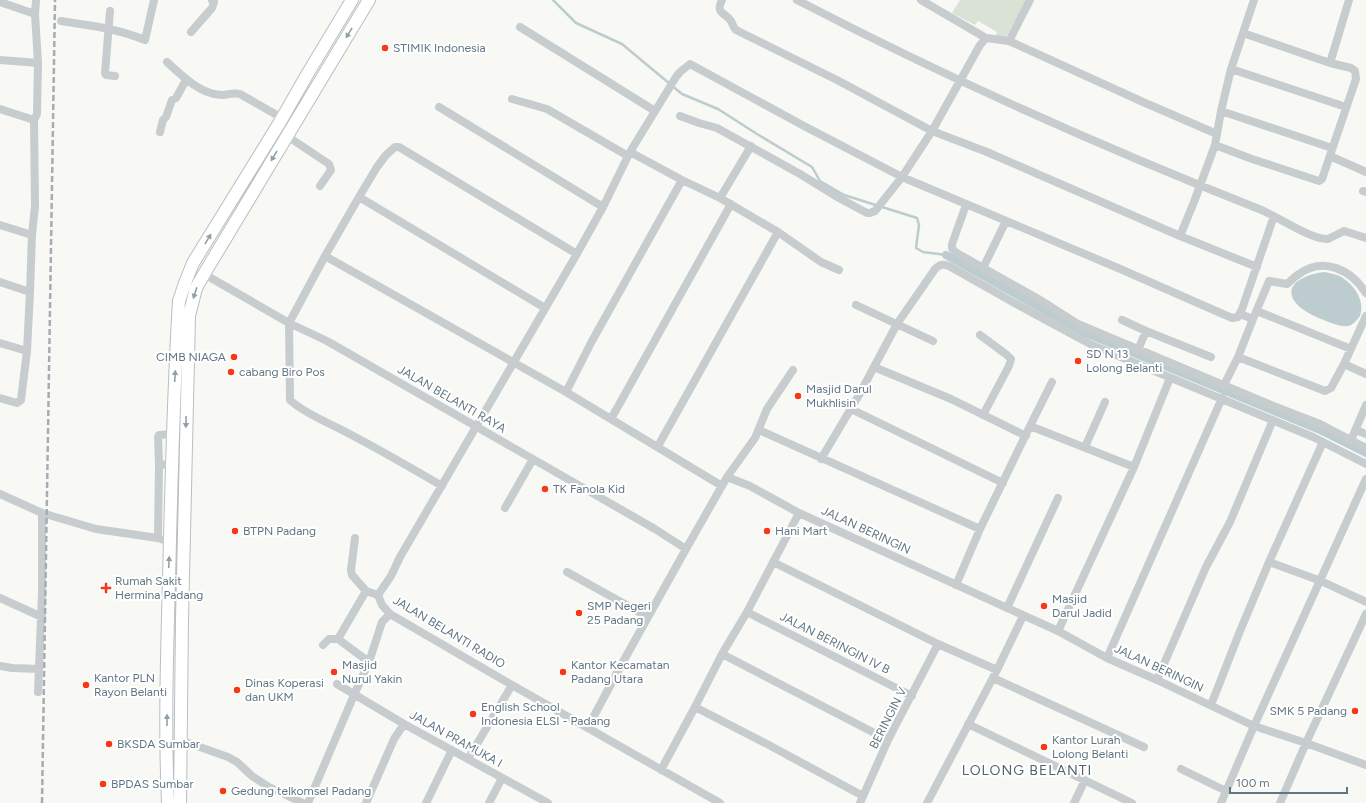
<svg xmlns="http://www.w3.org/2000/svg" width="1366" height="803" font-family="Figtree,sans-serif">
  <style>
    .green { fill: #dae1d5 }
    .water { fill: #bdcccf }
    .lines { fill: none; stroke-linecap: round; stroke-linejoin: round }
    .stream { stroke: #bdcccf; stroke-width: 2.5 }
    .canal { stroke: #bdcccf; stroke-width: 8 }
    .primary-casing { stroke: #babfc2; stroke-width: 14 }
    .street { stroke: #c7cccf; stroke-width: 8 }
    .primary { stroke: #fff; stroke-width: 12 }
    .rail { stroke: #a5adb2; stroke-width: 2.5; stroke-dasharray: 6 3; stroke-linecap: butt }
    .oneway { fill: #90a0a8 }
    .poi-dot { fill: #f63817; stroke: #fff; stroke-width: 1.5 }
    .labels { text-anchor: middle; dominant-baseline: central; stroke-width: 4; stroke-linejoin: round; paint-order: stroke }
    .poi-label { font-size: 12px; fill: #607783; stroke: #fff; text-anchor: start }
    .street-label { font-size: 12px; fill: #607783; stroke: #fff }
    .quarter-label { font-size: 14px; letter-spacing: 1px; fill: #53646d; stroke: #fff }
  </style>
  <rect width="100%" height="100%" fill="#f8f8f5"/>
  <path class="green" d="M960 0H1027L1006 37 994 38 997 32 978 21 975 25 952 13Z"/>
  <path class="water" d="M1325 272C1329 273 1333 274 1337 275 1352 281 1366 300 1360 316 1357 320 1353 325 1348 326 1339 327 1329 322 1321 319 1312 315 1301 310 1295 302 1281 282 1311 273 1325 272Z"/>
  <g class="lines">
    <path class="stream" d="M553 0 576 23 622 44 682 94 718 109 757 134 812 167 820 181 844 195 917 218 919 225 916 248 923 252 946 255"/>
    <path class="canal" d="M946 255 1083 332 1320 430 1366 453"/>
    <g class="primary-casing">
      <path id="primary" d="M168 803C164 715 168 628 170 540 172 460 174 381 179 301L185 283 193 263 280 122 308 73 352 0
        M180 803 182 620 189 316 196 288 204 274 369 0"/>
    </g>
    <path class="street" d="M722 0C715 14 725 12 731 21 733 25 733 27 736 30L837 80 932 131 987 152 1180 236 1257 267
      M797 0C947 78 1102 147 1259 209 1277 216 1311 240 1328 239L1344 231 1366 238
      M921 0 986 38 1009 41 1143 102 1217 134
      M0 2 35 14
      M110 11 105 73 106 75 115 76
      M61 21C89 25 118 29 145 40L154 0
      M520 27 655 111
      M191 32 212 8 214 2 212 0
      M1009 41 1030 0
      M0 60 38 63
      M167 62C181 75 201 95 222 95 228 95 233 92 240 94L282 118
      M1330 63 1349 0
      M1231 69 1346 107
      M512 99 547 109 628 156
      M439 107 603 207
      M0 109 34 120
      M1221 111 1332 148
      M680 116 699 123 717 128 800 174 839 198 867 213H870L875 211 902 177 932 131 980 45 986 38
      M160 132 163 120 166 117 172 100 176 98 186 80
      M287 136 329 164 331 170 320 186
      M1215 145 1252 159 1319 181 1322 179 1356 79 1355 71 1351 68 1330 63 1243 33
      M630 152 682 180 720 198 778 232 821 262 839 270
      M1330 156 1366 172
      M1363 191 1366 192
      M359 197 545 308
      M720 198 751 146
      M966 205 952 244V248L955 252 1042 301 1078 324 1271 405 1320 424 1366 448
      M0 225 32 235
      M1180 236 1194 202 1215 145 1221 111 1231 69 1254 0
      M325 256 566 392 722 486
      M983 268 1006 221
      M204 274 289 323 327 341 655 529 686 549
      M0 282 30 292 32 235 35 206 34 120 37 114 38 63 35 14 36 0
      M856 305 933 341
      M1257 311 1351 349
      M1253 319 1269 281 1287 284C1291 281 1294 277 1299 274 1324 256 1351 270 1366 293
      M1122 320 1146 331 1211 357
      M980 335 1007 355 1011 359 1009 366 983 415
      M0 343 27 351
      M1138 350 1146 331
      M1238 357 1325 391 1331 388 1344 364 1366 374
      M1344 364 1366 316
      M874 367 951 399 1026 436
      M1224 385 1238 357 1253 319 1240 314
      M566 392 592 341 682 180
      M0 398 17 403 21 400 27 351 30 292
      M851 409 1003 483
      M611 419 731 204
      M1030 426 1052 382
      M759 430 980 529
      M1356 430 1366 434
      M1351 440 1366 405
      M658 446 778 232
      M1085 447 1105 402
      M821 459 859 395 897 324 935 269C940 264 943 264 949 266L1018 305 1092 345 1313 437 1366 464
      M171 465 159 464 158 437 159 435 172 434
      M727 477 750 486 799 513 1058 631 1107 658 1157 680 1254 726 1306 743 1366 765
      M442 486C408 466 375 447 340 429 326 422 301 411 290 400L289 323 325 256 359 197 377 167 386 155 395 147H399L577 254
      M0 494 42 513 96 529 158 538 170 542
      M505 508 533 459
      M158 538 159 464
      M355 538 351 570 352 575 366 591 378 595
      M773 562 938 644 997 670
      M1269 562 1321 581 1366 602
      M567 572 648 617
      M956 585 980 529 1030 426 1134 467
      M378 595 391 576 400 557 574 259 603 207 630 152 676 77 680 72 690 64 804 126 902 177 1118 268 1232 318 1238 317 1242 309 1274 216
      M378 595 382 605 390 614 512 685 720 803
      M0 598 42 617
      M1007 608 1058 498
      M747 612 912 696
      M1058 631 1134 467 1170 378
      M323 645 329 639H338L366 591
      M722 654 888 740
      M1107 658 1222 398
      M369 662 382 622 390 614
      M0 666 12 668 39 669
      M993 678 1144 747
      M1157 680 1206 567 1230 522 1273 420
      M337 684 404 724 548 803
      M38 692 42 593V513
      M1211 705 1240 631 1269 562 1323 442
      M695 707 767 744 863 796
      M968 724 1132 803
      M588 727 624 660 686 549 727 477 755 438 767 409 793 370
      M180 740 228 757 237 762 252 776 269 787 303 803
      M468 759 512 685
      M1181 769 1226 791
      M661 770 695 707 722 654 747 612 799 513
      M308 803 354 695 369 662 338 639
      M366 803 394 739 404 724
      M426 803 452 750
      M489 803 502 778
      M860 803 888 740 938 644
      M927 803 997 670 1023 616
      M1074 803 1085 780
      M1221 803 1254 726 1366 479
      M1280 803 1306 743 1366 614"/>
    <use href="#primary" class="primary"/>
    <path class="rail" d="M42 803 55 0"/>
  </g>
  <defs><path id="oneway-solid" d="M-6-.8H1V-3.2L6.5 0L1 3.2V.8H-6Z"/></defs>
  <g class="oneway">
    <use href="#oneway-solid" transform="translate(349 33) rotate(121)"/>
    <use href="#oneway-solid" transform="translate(274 156) rotate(121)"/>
    <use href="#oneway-solid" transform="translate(208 239) rotate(-59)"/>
    <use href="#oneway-solid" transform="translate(195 293) rotate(108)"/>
    <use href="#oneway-solid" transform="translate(175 376) rotate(-87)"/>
    <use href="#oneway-solid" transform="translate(186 422) rotate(91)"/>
    <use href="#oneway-solid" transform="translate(169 562) rotate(-87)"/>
    <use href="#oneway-solid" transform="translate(167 720) rotate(-90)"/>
  </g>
  <g class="poi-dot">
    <circle cx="385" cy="48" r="4"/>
    <circle cx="234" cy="357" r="4"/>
    <circle cx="1078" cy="361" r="4"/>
    <circle cx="231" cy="372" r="4"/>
    <circle cx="798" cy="396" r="4"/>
    <circle cx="545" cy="489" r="4"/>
    <circle cx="235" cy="531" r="4"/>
    <circle cx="767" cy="531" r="4"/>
    <path d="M104 582h4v4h4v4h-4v4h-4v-4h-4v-4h4z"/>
    <circle cx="1044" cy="606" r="4"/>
    <circle cx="579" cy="613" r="4"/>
    <circle cx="334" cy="672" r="4"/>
    <circle cx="563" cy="672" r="4"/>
    <circle cx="86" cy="685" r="4"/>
    <circle cx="237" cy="690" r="4"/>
    <circle cx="1355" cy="711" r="4"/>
    <circle cx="473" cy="714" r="4"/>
    <circle cx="109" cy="744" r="4"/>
    <circle cx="1044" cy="747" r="4"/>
    <circle cx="103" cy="784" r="4"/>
    <circle cx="223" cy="791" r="4"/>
  </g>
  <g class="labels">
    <g class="poi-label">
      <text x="393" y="48">STIMIK Indonesia</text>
      <text x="1086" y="354">SD N 13<tspan x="1086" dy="14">Lolong Belanti</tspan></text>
      <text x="226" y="357" text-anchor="end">CIMB NIAGA</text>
      <text x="239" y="372">cabang Biro Pos</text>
      <text x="806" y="389">Masjid Darul<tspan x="806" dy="14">Mukhlisin</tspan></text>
      <text x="553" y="489">TK Fanola Kid</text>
      <text x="243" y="531">BTPN Padang</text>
      <text x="775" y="531">Hani Mart</text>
      <text x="115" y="581">Rumah Sakit<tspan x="115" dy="14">Hermina Padang</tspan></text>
      <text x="1052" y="599">Masjid<tspan x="1052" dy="14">Darul Jadid</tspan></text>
      <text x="587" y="606">SMP Negeri<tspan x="587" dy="14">25 Padang</tspan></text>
      <text x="342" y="665">Masjid<tspan x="342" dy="14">Nurul Yakin</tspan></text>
      <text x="571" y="665">Kantor Kecamatan<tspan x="571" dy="14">Padang Utara</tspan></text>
      <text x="94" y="678">Kantor PLN<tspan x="94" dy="14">Rayon Belanti</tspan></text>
      <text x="245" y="683">Dinas Koperasi<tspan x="245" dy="14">dan UKM</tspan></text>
      <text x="481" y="707">English School<tspan x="481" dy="14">Indonesia ELSI - Padang</tspan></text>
      <text x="1347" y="711" text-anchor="end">SMK 5 Padang</text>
      <text x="1052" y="740">Kantor Lurah<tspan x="1052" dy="14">Lolong Belanti</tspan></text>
      <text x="117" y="744">BKSDA Sumbar</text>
      <text x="111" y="784">BPDAS Sumbar</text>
      <text x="231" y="791">Gedung telkomsel Padang</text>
    </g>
    <g class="street-label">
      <text transform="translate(452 399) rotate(30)">JALAN BELANTI RAYA</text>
      <text transform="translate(866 530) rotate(25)">JALAN BERINGIN</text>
      <text transform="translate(449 632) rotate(31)">JALAN BELANTI RADIO</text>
      <text transform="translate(835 643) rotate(27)">JALAN BERINGIN IV B</text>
      <text transform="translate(1159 668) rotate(25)">JALAN BERINGIN</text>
      <text transform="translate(888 718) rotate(-63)">BERINGIN V</text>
      <text transform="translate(456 739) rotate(29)">JALAN PRAMUKA I</text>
    </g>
    <g class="quarter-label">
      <text x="1027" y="770">LOLONG BELANTI</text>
    </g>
  </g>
  <path d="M1230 787v6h117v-6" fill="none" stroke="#607783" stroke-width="2"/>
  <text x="1236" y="787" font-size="12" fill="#607783" stroke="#ffffff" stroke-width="3" paint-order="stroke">100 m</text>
</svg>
